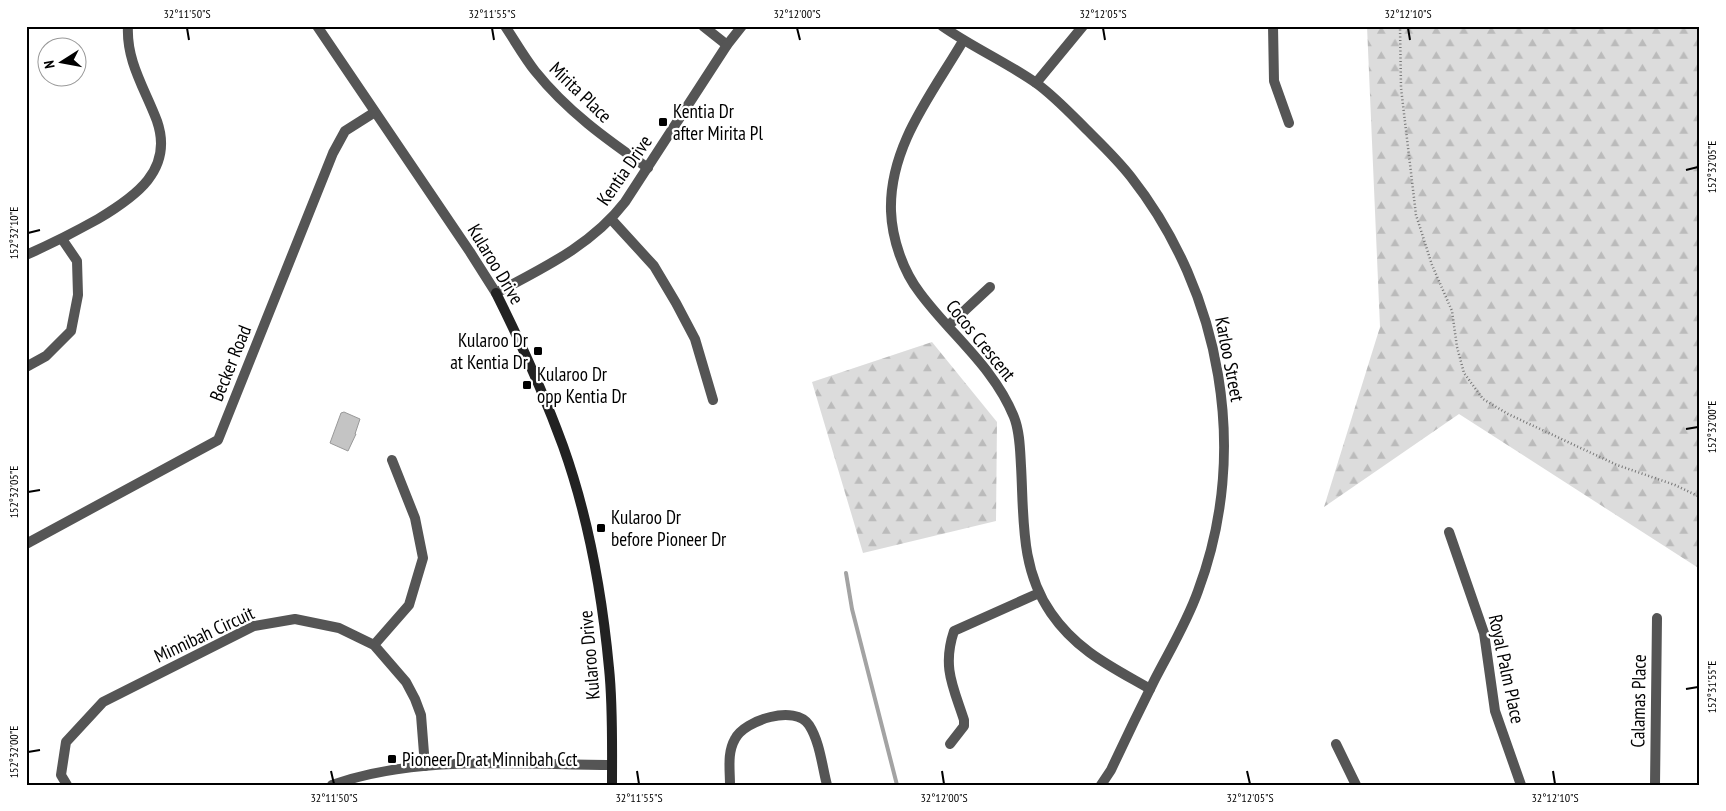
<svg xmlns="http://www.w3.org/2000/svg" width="1726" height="811" font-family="'PT Sans Narrow',sans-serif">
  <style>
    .forest { fill: url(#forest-firs) }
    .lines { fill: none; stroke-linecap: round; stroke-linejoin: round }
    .stream { stroke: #a3a3a3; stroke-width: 4 }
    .building { fill: #c4c4c4; stroke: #999 }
    .path { stroke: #777; stroke-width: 2.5; stroke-dasharray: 1 2.5; stroke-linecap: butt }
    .minor { stroke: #555; stroke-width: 10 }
    .tertiary { stroke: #555; stroke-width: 10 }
    .secondary { stroke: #222; stroke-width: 10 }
    .ticks { fill: none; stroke: #000; stroke-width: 2 }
    .poi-dot { fill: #000; stroke: #fff; stroke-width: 2 }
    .labels { text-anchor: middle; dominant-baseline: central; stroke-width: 4.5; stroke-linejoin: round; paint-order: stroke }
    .street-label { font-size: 19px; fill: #000; stroke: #fff }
    .poi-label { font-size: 19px; fill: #000; stroke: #fff; text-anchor: start }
    .neatline { fill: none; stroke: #000; stroke-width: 2 }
    .ticks-label { font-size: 12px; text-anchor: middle; fill: #000 }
  </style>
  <defs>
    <pattern id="forest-firs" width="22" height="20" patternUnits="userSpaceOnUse" patternTransform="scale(1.25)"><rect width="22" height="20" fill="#dcdcdc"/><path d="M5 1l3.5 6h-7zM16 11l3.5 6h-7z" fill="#bbb"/></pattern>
  </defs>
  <rect width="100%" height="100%" fill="#fff"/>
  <path class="forest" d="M1367 26H1700V569L1459 414 1324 507 1380 327Z
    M932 342 997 422 996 521 863 553 812 382Z"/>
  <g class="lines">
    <path class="stream" d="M846 573 852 609 897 785"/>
  </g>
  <path class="building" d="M344 412 360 419 355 434H356L348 451 330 443 341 413Z"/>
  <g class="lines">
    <path class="path" d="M1400 26 1401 88 1416 215 1432 265 1452 311 1457 347 1464 373 1483 399 1508 414 1617 465 1675 485 1700 497"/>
    <path class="minor" d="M505 26C515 41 524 57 535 71 567 111 606 139 648 168
      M703 26 727 45
      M1273 26 1274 81 1289 123
      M963 41C932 94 889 146 891 211 892 239 903 271 920 293 951 335 994 367 1014 417 1020 432 1020 450 1021 466 1024 517 1020 569 1051 613 1077 651 1112 667 1150 689
      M1036 83 1083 26
      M611 219 654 266 676 303 695 339 713 400
      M949 325 990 287
      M26 367 46 356 71 331 78 295 77 261 62 239
      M1449 532 1484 633 1495 711 1521 785
      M374 645 409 605 423 558 415 518 392 460
      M950 744 964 726V720C953 686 942 667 954 631L1039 593
      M1336 744 1356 785
      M67 785 61 775 66 742 103 702 254 626 295 619 339 628 374 645 406 682 415 699 421 715 425 766
      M730 785C730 769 727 753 735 739 745 720 795 704 809 725 820 742 822 766 827 785
      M1655 785 1657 618"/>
    <path class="tertiary" d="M317 26 470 252 496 293C543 268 592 245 625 202L727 45 742 26
      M942 26C972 47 1006 62 1036 83 1054 96 1070 113 1085 128 1101 144 1117 159 1131 177 1222 293 1250 452 1198 591 1187 622 1170 650 1155 679 1140 709 1125 740 1111 770L1101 785
      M26 255C51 244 75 232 98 219 135 197 174 170 157 121 145 89 126 61 128 26
      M26 544 218 440 333 153 345 131 375 112
      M332 785C419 754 521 765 612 765"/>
    <path class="secondary" d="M496 293C521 343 544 394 563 446 588 516 602 593 609 668 613 706 612 746 612 785"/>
  </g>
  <path class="ticks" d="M187 28 189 40M492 28 494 40M797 28 800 40M1103 28 1105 40M1408 28 1410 40M1686 170 1698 167M28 233 40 230M1686 429 1698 427M28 492 40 490M1686 689 1698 687M28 752 40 750M331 771 334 784M637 771 639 784M942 771 944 784M1247 771 1250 784M1553 771 1555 784"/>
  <g class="poi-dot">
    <rect x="658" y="117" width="10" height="10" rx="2.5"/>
    <rect x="533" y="346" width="10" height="10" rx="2.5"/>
    <rect x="522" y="380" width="10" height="10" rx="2.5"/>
    <rect x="596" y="523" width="10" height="10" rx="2.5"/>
    <rect x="387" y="754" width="10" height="10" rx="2.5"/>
  </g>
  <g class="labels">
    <g class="street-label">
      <text transform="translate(581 92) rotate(44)">Mirita Place</text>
      <text transform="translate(624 170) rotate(-55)">Kentia Drive</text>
      <text transform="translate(496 264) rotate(59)">Kularoo Drive</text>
      <text transform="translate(981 340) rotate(51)">Cocos Crescent</text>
      <text transform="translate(1230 359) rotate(79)">Karloo Street</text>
      <text transform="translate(230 363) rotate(-68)">Becker Road</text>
      <text transform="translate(204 634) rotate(-25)">Minnibah Circuit</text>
      <text transform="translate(589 655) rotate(-95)">Kularoo Drive</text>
      <text transform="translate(1507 669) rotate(78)">Royal Palm Place</text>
      <text transform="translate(1638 701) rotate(-89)">Calamas Place</text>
    </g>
    <g class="poi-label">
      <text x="673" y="111">Kentia Dr<tspan x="673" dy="22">after Mirita Pl</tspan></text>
      <text x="528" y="340" text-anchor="end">Kularoo Dr<tspan x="528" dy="22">at Kentia Dr</tspan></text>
      <text x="537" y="374">Kularoo Dr<tspan x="537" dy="22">opp Kentia Dr</tspan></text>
      <text x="611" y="517">Kularoo Dr<tspan x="611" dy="22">before Pioneer Dr</tspan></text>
      <text x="402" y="759">Pioneer Dr at Minnibah Cct</text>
    </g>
  </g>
  <rect width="1726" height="811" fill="none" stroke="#ffffff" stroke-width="55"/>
  <g transform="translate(62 62) rotate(259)"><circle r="24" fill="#ffffff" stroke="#999999"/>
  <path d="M0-4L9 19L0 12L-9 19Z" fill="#000000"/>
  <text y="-8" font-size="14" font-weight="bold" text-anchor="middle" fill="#000000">N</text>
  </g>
  <rect x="28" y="28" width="1670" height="756" class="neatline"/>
  <g class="ticks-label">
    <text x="187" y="18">32°11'50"S</text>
    <text x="492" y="18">32°11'55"S</text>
    <text x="797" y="18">32°12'00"S</text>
    <text x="1103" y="18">32°12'05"S</text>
    <text x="1408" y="18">32°12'10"S</text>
    <text transform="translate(1712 167) rotate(-90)" y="4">152°32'05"E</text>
    <text transform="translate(14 233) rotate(-90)" y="4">152°32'10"E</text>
    <text transform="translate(1712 427) rotate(-90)" y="4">152°32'00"E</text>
    <text transform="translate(14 492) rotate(-90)" y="4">152°32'05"E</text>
    <text transform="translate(1712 687) rotate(-90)" y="4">152°31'55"E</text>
    <text transform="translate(14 752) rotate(-90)" y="4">152°32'00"E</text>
    <text x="334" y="802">32°11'50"S</text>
    <text x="639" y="802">32°11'55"S</text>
    <text x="944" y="802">32°12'00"S</text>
    <text x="1250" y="802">32°12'05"S</text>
    <text x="1555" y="802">32°12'10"S</text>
  </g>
</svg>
